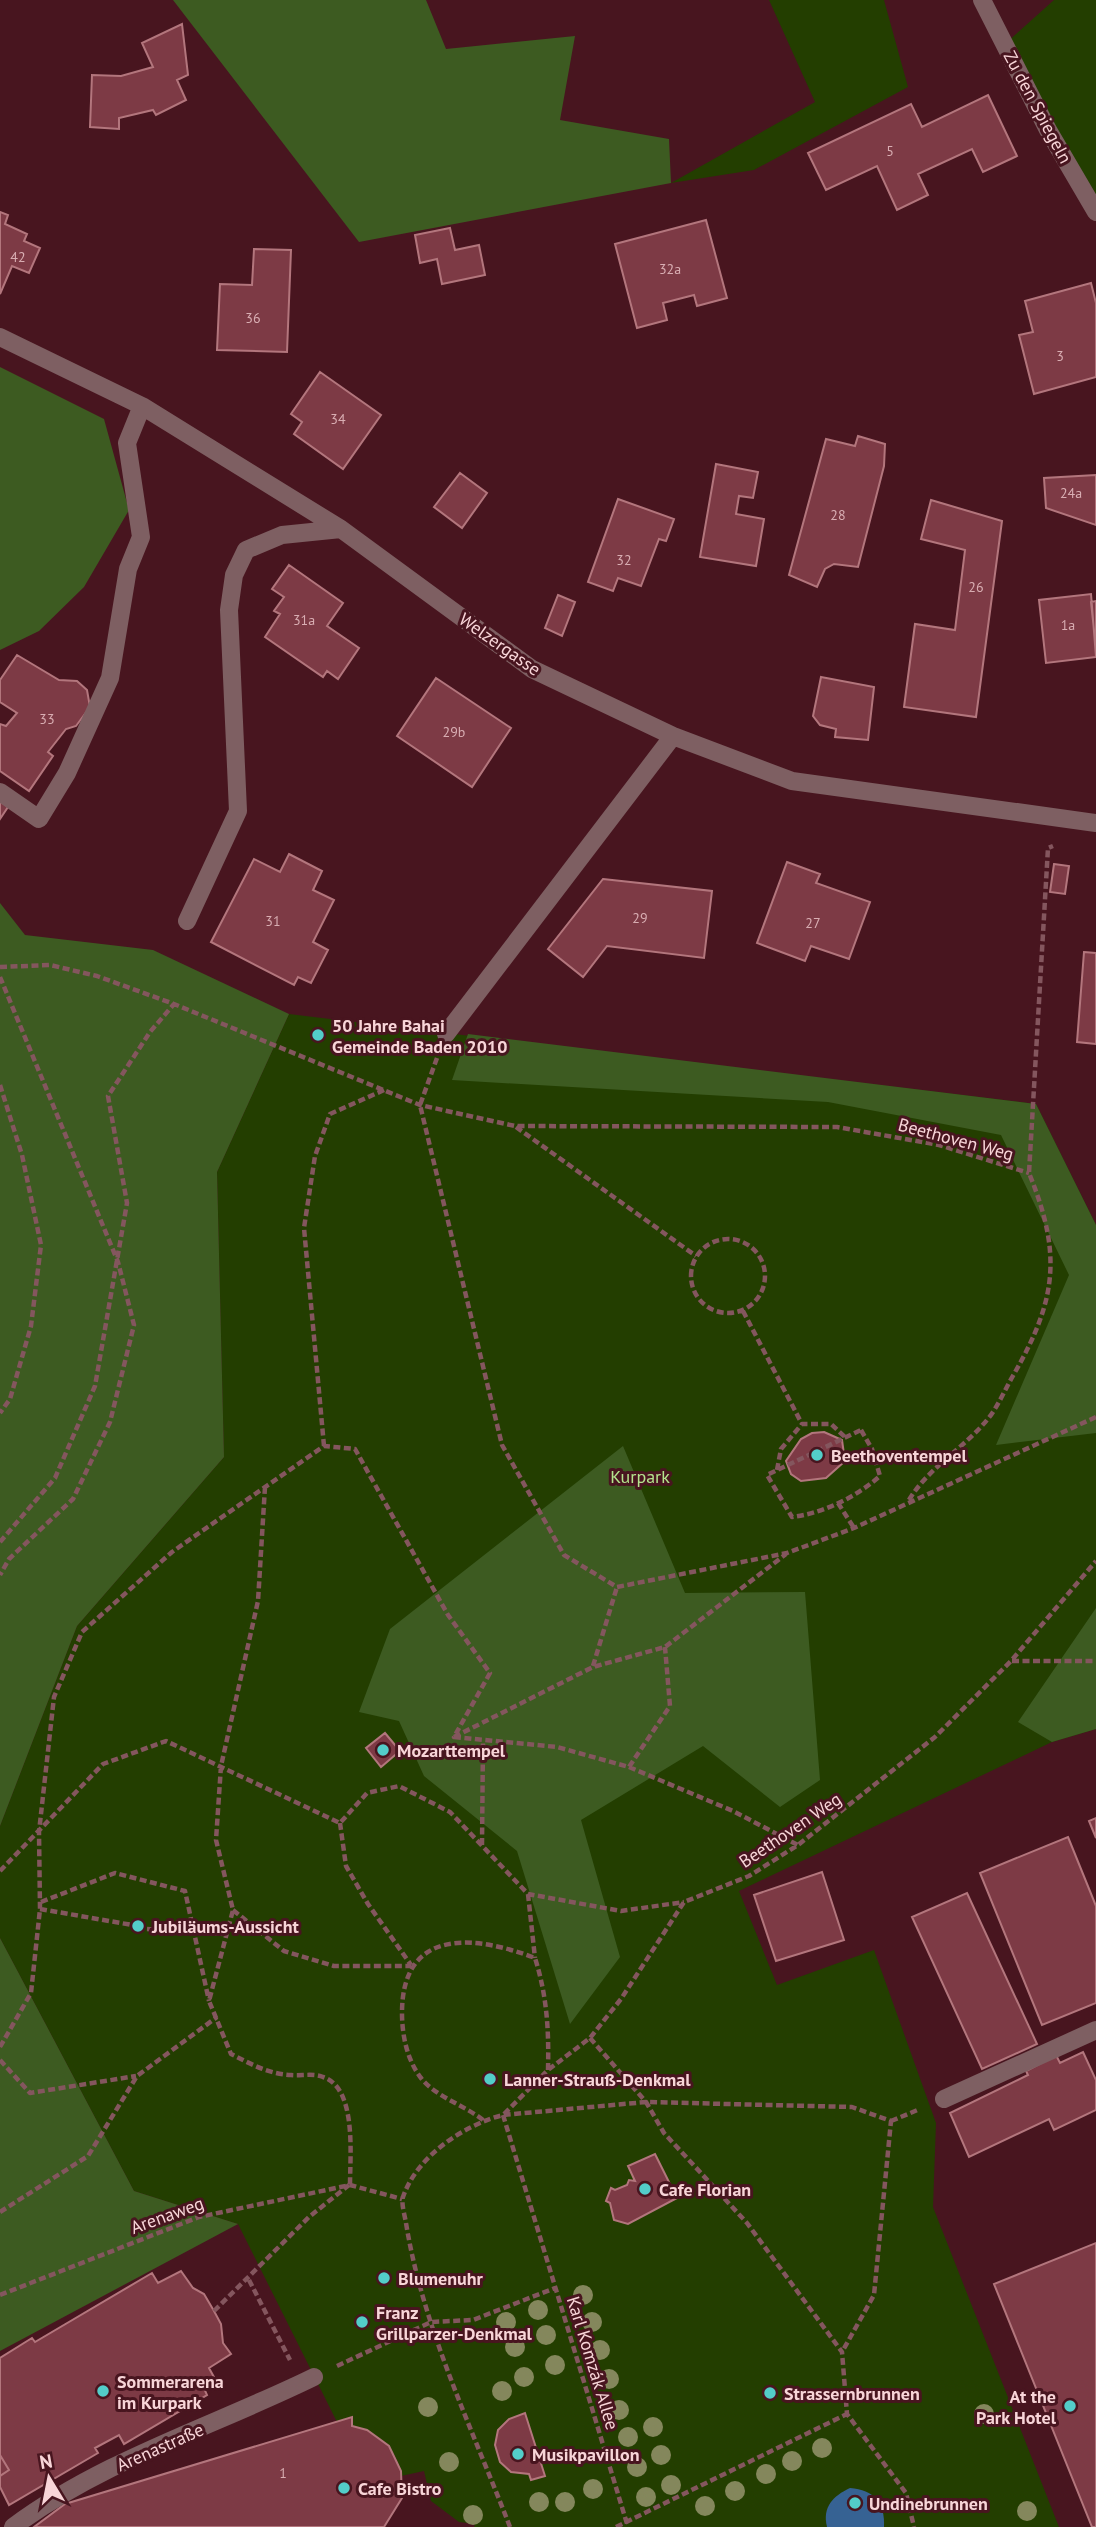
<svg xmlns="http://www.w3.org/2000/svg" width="1096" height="2527" font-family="'PT Sans',sans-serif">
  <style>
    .green { fill: #233e00 }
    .forest { fill: #3d5b21 }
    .water { fill: #366293 }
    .building { fill: #7d3a45; stroke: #b3767d; stroke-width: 2 }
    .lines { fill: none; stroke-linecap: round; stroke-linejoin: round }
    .path { stroke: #84565e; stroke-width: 4.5; stroke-dasharray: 7 3.5; stroke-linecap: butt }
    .minor { stroke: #7e5f62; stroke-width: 18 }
    .tree { fill: #84875c }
    .poi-dot { fill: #53cdc9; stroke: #48151f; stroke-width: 2.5 }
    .labels { text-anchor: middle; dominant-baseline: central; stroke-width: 6; stroke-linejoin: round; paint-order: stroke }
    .number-label { font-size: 14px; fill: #d9aeb3 }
    .street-label { font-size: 18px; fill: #f8d5d8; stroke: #48151f }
    .poi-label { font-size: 18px; font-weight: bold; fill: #f8d5d8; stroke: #48151f; text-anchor: start }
    .park-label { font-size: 18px; fill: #b5e48e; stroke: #48151f }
  </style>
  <rect width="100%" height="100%" fill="#48151f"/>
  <path class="green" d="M769 0H884L908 87 754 170 671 183 815 102Z
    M1054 0H1096V195L1005 44Z
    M289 1014 1036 1104 1096 1225V1729L1052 1742 739 1891 777 1985 874 1950 936 2123 933 2207 1059 2527H474L475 2524 459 2522 431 2501 424 2471 401 2476C398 2448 377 2433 352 2426V2418L337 2422 238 2224 134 2191 0 1938V1826L77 1626 224 1457 217 1172Z"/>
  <path class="forest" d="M173 0H426L446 49 575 36 560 120 669 139 671 183 359 242Z
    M0 367 104 419 129 510 84 587 39 631 0 650Z
    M0 903 25 935 153 950 289 1014 217 1172 224 1457 77 1626 0 1826Z
    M468 1034 1036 1104 1096 1225V1433L996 1445 1069 1275 1001 1135 828 1102 452 1080Z
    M623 1446 685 1593 805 1592 820 1780 780 1807 703 1746 581 1820 620 1957 570 2024 517 1851 424 1776 399 1721 359 1712 390 1629Z
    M1096 1608V1729L1052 1742 1018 1722Z
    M0 1938 134 2191 238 2224 0 2351Z"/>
  <path class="water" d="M850 2488C874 2490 885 2502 884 2527H827C822 2507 833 2496 850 2488Z"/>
  <path class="building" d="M182 24 188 75 177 80 186 100 156 115 153 110 119 118V129L90 127 92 75 121 76 153 67 142 43Z
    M988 95 1017 156 983 172 972 149 918 174 928 195 897 210 877 166 826 190 808 153 911 104 922 127Z
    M0 212 8 215 5 224 27 234 24 241 40 248 29 273 12 266 0 294Z
    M706 220 727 298 697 306 694 295 663 303 667 320 637 328 615 244Z
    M450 228 455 250 479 245 485 275 442 284 437 259 420 263 415 235Z
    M254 249 291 250 287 352 217 350 220 284 252 285Z
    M1091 283 1096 303V377L1034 394 1019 335 1033 332 1025 301Z
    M320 372 381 415 343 469 294 434 302 422 291 414Z
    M858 436 885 444 884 466 858 567 834 564 825 569 817 587 789 575 826 439 855 446Z
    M716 464 758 472 753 498 739 496 736 514 764 519 756 566 700 557Z
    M460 473 487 493 462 528 434 507Z
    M1096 475V525L1046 508 1044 478Z
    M618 499 674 519 666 541 659 539 641 586 618 578 613 591 588 582Z
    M931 500 1002 521 976 717 904 707 915 624 955 630 965 550 921 539Z
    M289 565 343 603 327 626 359 648 338 679 327 671 323 677 265 637 280 614 274 611 284 597 272 589Z
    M1091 594 1096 657 1046 663 1039 600Z
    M558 595 575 602 562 636 545 628Z
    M1096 601V649L1091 602Z
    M17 655 59 680 77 681 87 690 90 707 76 726 66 729 48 752 53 756 29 791 0 771V724L6 726 17 713 0 702V680Z
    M821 677 874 687 868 740 835 737 836 729 820 725 813 716Z
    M436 678 511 728 472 787 397 736Z
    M0 801 8 807 0 819Z
    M289 854 322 871 313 890 334 900 313 942 328 950 311 983 298 977 294 985 211 942 254 859 280 872Z
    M787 862 820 874 816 883 870 902 849 959 811 946 805 961 757 943Z
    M1054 864 1069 866 1065 894 1050 892Z
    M603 879 712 891 704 958 607 946 583 977 548 949Z
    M1084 952 1096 953V1044L1077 1042Z
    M824 1432 842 1440 845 1461 826 1478 801 1481 791 1474 786 1461 801 1439 812 1433Z
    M385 1733 400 1751 381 1767 366 1748Z
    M1096 1818V1838L1089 1821Z
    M1068 1837 1096 1906V2003L1042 2025 980 1873Z
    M822 1872 844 1940 776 1961 754 1895Z
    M967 1893 1037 2044 982 2069 912 1917Z
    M1083 2052 1096 2080V2110L1054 2130 1049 2119 969 2157 950 2113 1028 2075 1026 2071 1056 2055 1060 2063Z
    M655 2154 677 2198 628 2224 614 2220 610 2203 606 2201 611 2188 615 2190 627 2185 629 2180 635 2181 628 2166Z
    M1096 2243V2527H1092L994 2284Z
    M181 2271 193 2288 204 2294 214 2311 221 2324 223 2343 231 2354 209 2368 215 2379 203 2386 207 2395 124 2444 119 2435 95 2448 98 2453 9 2505 0 2487V2476L9 2470 0 2455V2358L32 2338 35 2342 152 2273 158 2283Z
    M525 2413 545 2476 531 2480 529 2474 511 2472 500 2462 495 2445 498 2430 509 2419Z
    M352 2417V2426L367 2430 389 2446 401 2471 402 2498 384 2527H34L65 2504Z
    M0 2455 9 2470 0 2476Z"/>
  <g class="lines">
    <path class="path" d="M0 967 50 965 97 976 174 1004 420 1105 515 1126 837 1127 939 1145 1029 1173
      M0 977 118 1262 134 1325 110 1422 73 1499 9 1559 0 1575
      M437 1058 420 1105 502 1445 564 1555 617 1587 787 1553 854 1528 1096 1417
      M0 1085 22 1155 41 1245 31 1326 10 1399 0 1413
      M516 1127 696 1256
      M691 1276a37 37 0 1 1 74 0a37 37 0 1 1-74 0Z
      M743 1311 802 1424
      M861 1430 872 1449 880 1476C856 1497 824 1513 792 1517L767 1475Z
      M324 1446 304 1228 315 1156 330 1114 384 1090
      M777 1470 781 1449 802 1424H831L845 1437
      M265 1487 258 1601 221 1766 216 1840 233 1910 209 2001 231 2054C251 2064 268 2074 291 2075 301 2076 314 2073 323 2077 357 2088 350 2155 350 2185
      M909 1500C928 1468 963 1449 987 1420 998 1407 1005 1389 1014 1374 1057 1299 1062 1254 1029 1173L1048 848 1053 846
      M838 1503 854 1528
      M0 1542 55 1478 95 1386 127 1203 108 1096 150 1032 174 1004
      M1012 1661H1096
      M593 1666 617 1587
      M454 1737 593 1667 665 1647 786 1554
      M629 1767 733 1811 798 1845
      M340 1823 346 1866 368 1904 411 1965
      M482 1845 483 1742
      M0 1871 103 1764 166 1741 340 1823 367 1793 399 1786 450 1812 528 1894 621 1911 684 1902
      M528 1894 535 1958
      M41 1902 115 1873 185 1891 209 2001
      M40 1909 138 1926
      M233 1910 284 1951 334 1966H411
      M147 1929 226 1934
      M590 2038 646 2102 664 2133 747 2223 842 2352 847 2414 906 2493 914 2527
      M0 2047 31 1993 40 1909 39 1832 54 1697 82 1632 172 1552 324 1446 355 1449 448 1615 490 1673 454 1737 557 1747 629 1767 670 1706 665 1647
      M0 2060 30 2093 136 2076
      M504 2114 548 2070 590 2038 621 1999 684 1902 749 1876 798 1845 935 1737 1011 1661 1096 1561
      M503 2115 628 2527
      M483 2120C464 2105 436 2097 421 2078 407 2060 402 2035 402 2013 402 1927 475 1935 535 1958 547 1996 549 2030 548 2070
      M891 2121 920 2109
      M0 2212 88 2156 137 2076 217 2017
      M249 2280 290 2360
      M0 2295 199 2217 350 2185 402 2199
      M214 2311 309 2217 349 2185
      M337 2366 431 2322 473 2320 555 2288
      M510 2527C472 2428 423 2328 406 2223 405 2216 401 2204 403 2197 417 2156 464 2125 503 2115L646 2102 852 2107 891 2121 874 2295 842 2352
      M616 2527 847 2414"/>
    <path class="minor" d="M982 0 1048 130 1096 212
      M0 337 142 406 341 529 532 669 673 736 792 781 1096 823
      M0 792 39 819 67 773 110 678 128 569 141 537 127 443 142 406
      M187 921 238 811 229 610 234 575 246 550 282 535 341 529
      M446 1034 673 736
      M944 2099 1096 2030
      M13 2527C103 2460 214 2426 314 2377"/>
  </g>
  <g class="tree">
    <circle cx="583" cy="2295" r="10"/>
    <circle cx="538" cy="2310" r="10"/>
    <circle cx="506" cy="2322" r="10"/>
    <circle cx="592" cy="2322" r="10"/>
    <circle cx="546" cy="2335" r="10"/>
    <circle cx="515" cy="2347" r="10"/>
    <circle cx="600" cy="2350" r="10"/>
    <circle cx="555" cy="2365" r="10"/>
    <circle cx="524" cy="2377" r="10"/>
    <circle cx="609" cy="2379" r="10"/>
    <circle cx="502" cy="2391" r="10"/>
    <circle cx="428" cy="2407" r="10"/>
    <circle cx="619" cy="2410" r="10"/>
    <circle cx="984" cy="2414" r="10"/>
    <circle cx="653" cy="2427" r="10"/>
    <circle cx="628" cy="2437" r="10"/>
    <circle cx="822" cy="2448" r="10"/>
    <circle cx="661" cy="2455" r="10"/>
    <circle cx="792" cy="2461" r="10"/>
    <circle cx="449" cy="2462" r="10"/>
    <circle cx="637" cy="2467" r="10"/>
    <circle cx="766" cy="2474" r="10"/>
    <circle cx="671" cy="2485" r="10"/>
    <circle cx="593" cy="2489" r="10"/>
    <circle cx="735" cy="2491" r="10"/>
    <circle cx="646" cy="2497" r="10"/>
    <circle cx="539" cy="2502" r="10"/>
    <circle cx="565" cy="2502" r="10"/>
    <circle cx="705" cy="2506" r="10"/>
    <circle cx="1027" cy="2511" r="10"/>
    <circle cx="473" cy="2515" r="10"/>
  </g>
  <g class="poi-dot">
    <circle cx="318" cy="1035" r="7"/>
    <circle cx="817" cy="1455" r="7"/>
    <circle cx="383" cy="1750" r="7"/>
    <circle cx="138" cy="1926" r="7"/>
    <circle cx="490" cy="2079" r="7"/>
    <circle cx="645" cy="2189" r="7"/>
    <circle cx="384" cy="2278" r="7"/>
    <circle cx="362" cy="2322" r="7"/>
    <circle cx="103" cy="2391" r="7"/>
    <circle cx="770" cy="2393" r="7"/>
    <circle cx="1070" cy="2406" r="7"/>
    <circle cx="518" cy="2454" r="7"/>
    <circle cx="344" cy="2488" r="7"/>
    <circle cx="855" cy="2503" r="7"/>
  </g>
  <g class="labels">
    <g class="number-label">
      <text x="890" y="151">5</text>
      <text x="18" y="257">42</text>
      <text x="670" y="269">32a</text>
      <text x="253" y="318">36</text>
      <text x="1060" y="356">3</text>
      <text x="338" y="419">34</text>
      <text x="1071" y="493">24a</text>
      <text x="838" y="515">28</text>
      <text x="624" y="560">32</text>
      <text x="976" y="587">26</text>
      <text x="304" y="620">31a</text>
      <text x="1068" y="625">1a</text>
      <text x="47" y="719">33</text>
      <text x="454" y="732">29b</text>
      <text x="640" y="918">29</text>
      <text x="273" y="921">31</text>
      <text x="813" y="923">27</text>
      <text x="283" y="2473">1</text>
    </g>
    <g class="street-label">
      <text transform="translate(1038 107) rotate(62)">Zu den Spiegeln</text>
      <text transform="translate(500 644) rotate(35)">Welzergasse</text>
      <text transform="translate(956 1139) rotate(15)">Beethoven Weg</text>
      <text transform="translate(790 1830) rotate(-34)">Beethoven Weg</text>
      <text transform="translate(167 2215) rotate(-20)">Arenaweg</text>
      <text transform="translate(593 2363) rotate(73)">Karl Komzák Allee</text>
      <text transform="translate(160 2447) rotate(-24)">Arenastraße</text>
    </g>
    <g class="poi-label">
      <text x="332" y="1025">50 Jahre Bahai<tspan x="332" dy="21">Gemeinde Baden 2010</tspan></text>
      <text x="831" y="1455">Beethoventempel</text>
      <text x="397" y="1750">Mozarttempel</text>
      <text x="152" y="1926">Jubiläums-Aussicht</text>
      <text x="504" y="2079">Lanner-Strauß-Denkmal</text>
      <text x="659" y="2189">Cafe Florian</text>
      <text x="398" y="2278">Blumenuhr</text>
      <text x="376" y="2312">Franz<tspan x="376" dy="21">Grillparzer-Denkmal</tspan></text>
      <text x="117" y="2381">Sommerarena<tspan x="117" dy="21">im Kurpark</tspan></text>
      <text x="784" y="2393">Strassernbrunnen</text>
      <text x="1056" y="2396" text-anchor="end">At the<tspan x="1056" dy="21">Park Hotel</tspan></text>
      <text x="532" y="2454">Musikpavillon</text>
      <text x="358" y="2488">Cafe Bistro</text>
      <text x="869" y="2503">Undinebrunnen</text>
    </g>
    <g class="park-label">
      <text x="640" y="1476">Kurpark</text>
    </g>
  </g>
  <g transform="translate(49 2478) rotate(350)" stroke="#48151f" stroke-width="5" paint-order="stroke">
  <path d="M0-5L12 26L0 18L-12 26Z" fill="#f8d5d8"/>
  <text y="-10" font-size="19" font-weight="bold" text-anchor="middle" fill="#f8d5d8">N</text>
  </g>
</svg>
